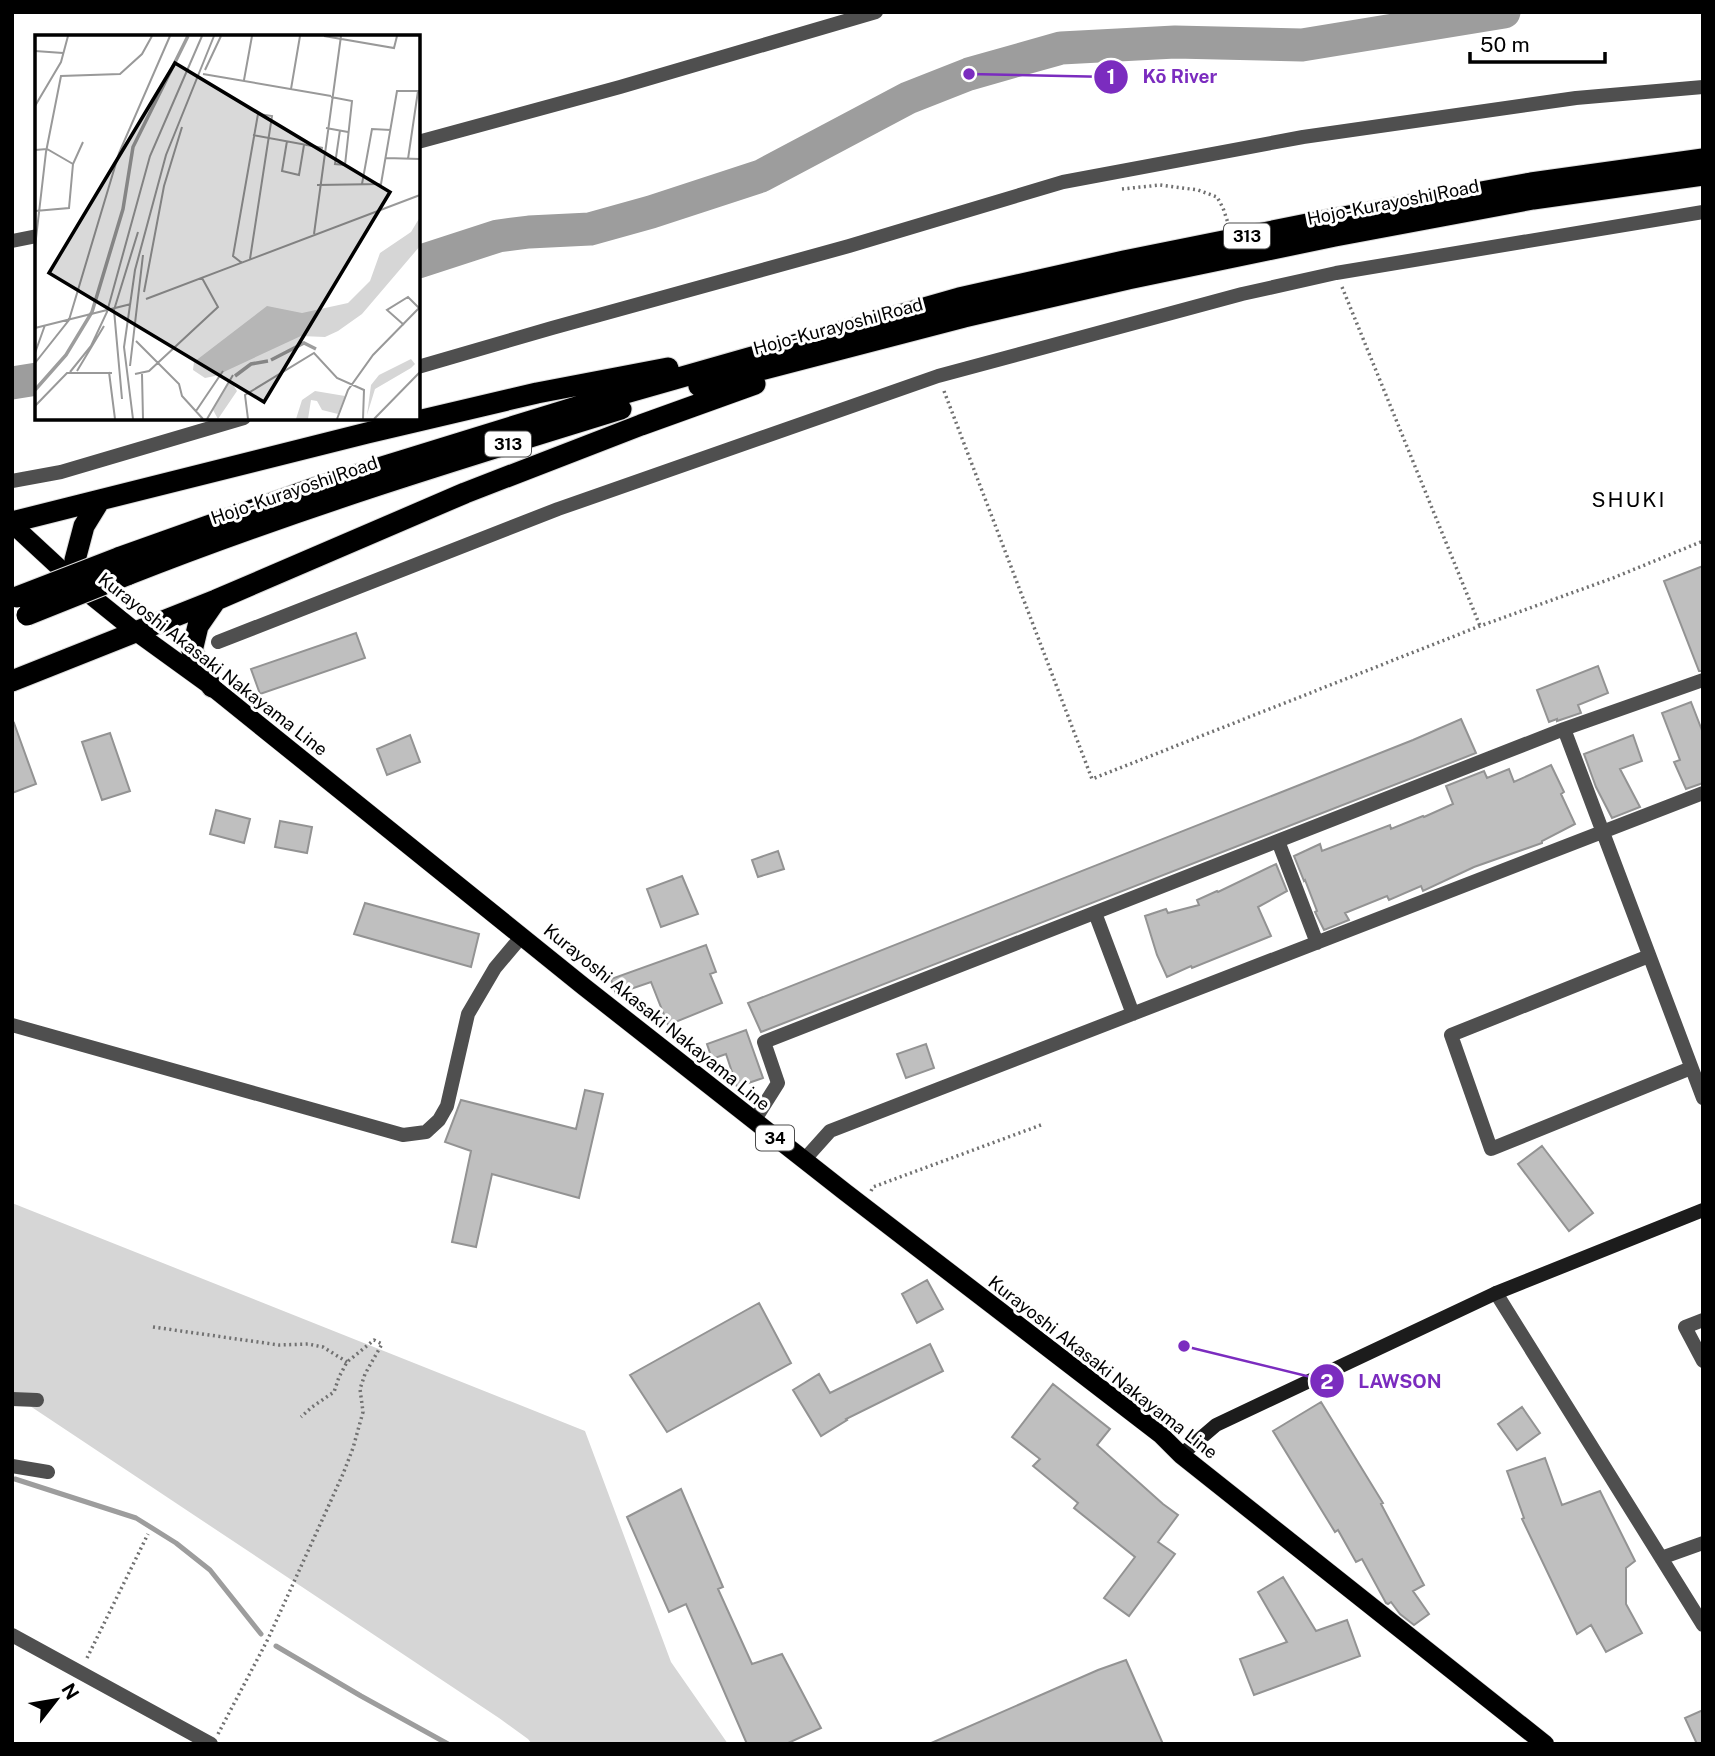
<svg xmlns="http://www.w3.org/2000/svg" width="1715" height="1756" font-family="'Public Sans',sans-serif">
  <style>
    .green { fill: #d6d6d6 }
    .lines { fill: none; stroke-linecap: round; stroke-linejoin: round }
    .stream { stroke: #9d9d9d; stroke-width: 5 }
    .river { stroke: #9d9d9d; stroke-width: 33 }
    .building { fill: #bfbfbf; stroke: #939393; stroke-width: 2 }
    .primary-casing { stroke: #dbdbdb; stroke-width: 19 }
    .highway-casing { stroke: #dbdbdb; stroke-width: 23 }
    .path { stroke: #717171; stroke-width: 3.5; stroke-dasharray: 2 3.5; stroke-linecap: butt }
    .street { stroke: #4f4f4f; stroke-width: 14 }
    .secondary { stroke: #1c1c1c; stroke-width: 14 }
    .primary { stroke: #000; stroke-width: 18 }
    .highway { stroke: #000; stroke-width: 21 }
    .highway-bridge-casing { stroke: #dbdbdb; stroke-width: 23; stroke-linecap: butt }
    .highway-bridge { stroke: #000; stroke-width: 21 }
    .labels { text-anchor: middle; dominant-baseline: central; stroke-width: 6; stroke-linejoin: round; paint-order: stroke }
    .shield { fill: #fff; stroke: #4c4c4c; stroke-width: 2 }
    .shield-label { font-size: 16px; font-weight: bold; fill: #000 }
    .street-label { font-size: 18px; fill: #000; stroke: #fff }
    .quarter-label { font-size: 21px; letter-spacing: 2px; fill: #000; stroke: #fff }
    .inset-river { fill: none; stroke: #9d9d9d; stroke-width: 3.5 }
    .inset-road { fill: none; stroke: #999; stroke-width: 2 }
    .view { fill: #000; fill-opacity: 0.15; stroke: #000; stroke-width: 3.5 }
    .inset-edge { fill: none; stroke: #000; stroke-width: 3.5 }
    .leader { fill: none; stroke: #7b2cbf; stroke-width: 2.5 }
    .callout-dot { fill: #7b2cbf; stroke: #fff; stroke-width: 2.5 }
    .mark-label { font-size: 21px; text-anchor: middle; font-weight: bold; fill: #fff }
    .callout-label { font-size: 19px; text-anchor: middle; font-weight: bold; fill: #7b2cbf; stroke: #fff; stroke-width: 6; stroke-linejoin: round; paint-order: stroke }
  </style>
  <rect width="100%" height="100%" fill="#fff"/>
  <path class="green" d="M12 1203 585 1431 671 1662 728 1744H532L528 1739 499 1718 12 1394Z"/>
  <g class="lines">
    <path class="stream" d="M15 1479 136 1518 176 1543 210 1570 261 1634
      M276 1646 361 1696 448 1744"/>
    <path class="river" d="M418 262 498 236 529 232 590 229 651 212 761 176 908 98 969 74 1061 48 1175 42 1302 45 1504 12
      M12 383 37 379"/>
  </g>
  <path class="building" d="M1703 566V671H1699L1664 581Z
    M356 633 365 658 260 694 251 669Z
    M1598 666 1608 693 1578 705 1581 713 1557 721V719L1549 722 1537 690Z
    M1691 702 1703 733V783L1686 789 1674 762 1680 760 1662 713Z
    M1461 719 1476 753 761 1032 748 1003 1413 740Z
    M14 723 36 784 12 793V724Z
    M110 733 130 791 102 800 82 742Z
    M410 735 420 762 387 775 377 749Z
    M1633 735 1642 761 1620 769 1640 807 1612 818 1596 787 1584 754Z
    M1551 765 1564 792 1561 794 1575 824 1542 841V843L1474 867 1423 891 1421 886 1389 900 1387 896 1345 913 1349 920 1324 930 1315 912 1317 911 1305 880 1304 881 1294 856 1320 844 1322 851 1390 825 1391 829 1423 816 1424 817 1453 804 1446 786 1484 771 1487 778 1509 769 1514 782Z
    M216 810 250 819 244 843 210 834Z
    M280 821 312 827 307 853 275 847Z
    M778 851 784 869 758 877 752 860Z
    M1276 864 1287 891 1258 907 1271 936 1192 968 1191 966 1167 977 1157 955 1145 916 1166 909 1168 913 1199 905 1197 900 1217 891 1218 892Z
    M682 876 698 914 661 927 647 889Z
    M365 903 479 934 471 967 354 934Z
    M706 945 716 972 710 974 722 1003 668 1025 651 982 616 994 611 979Z
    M746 1030 763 1078 737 1087 726 1054 712 1059 707 1044Z
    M926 1044 934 1068 906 1078 897 1054Z
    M585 1090 603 1094 579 1198 492 1174 476 1247 452 1242 471 1151 445 1142 461 1100 576 1129Z
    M1542 1146 1593 1213 1569 1231 1518 1164Z
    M927 1280 943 1309 917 1323 902 1294Z
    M759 1303 791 1363 667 1432 630 1375Z
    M930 1344 943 1371 846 1419 847 1420 821 1436 793 1390 819 1374 830 1393Z
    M1053 1384 1110 1429 1097 1445 1163 1504 1178 1515 1158 1542 1175 1554 1129 1616 1104 1598 1135 1557 1074 1508 1078 1503 1033 1466 1040 1459 1012 1437Z
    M1321 1402 1383 1503 1381 1504 1424 1585 1413 1591 1429 1614 1414 1625 1400 1614 1391 1602 1388 1604 1386 1603 1362 1559 1356 1562 1338 1530 1335 1532 1273 1431Z
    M1522 1407 1540 1433 1517 1450 1498 1424Z
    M1545 1458 1562 1505 1600 1491 1635 1561 1626 1568V1604L1642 1633 1606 1652 1591 1625 1577 1634 1522 1519 1524 1518 1507 1471Z
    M681 1489 723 1587 718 1589 752 1664 782 1654 821 1728 786 1744H747L686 1604 669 1612 627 1517Z
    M1283 1577 1316 1631 1347 1620 1360 1656 1254 1695 1240 1659 1287 1642 1258 1592Z
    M1126 1660 1163 1744H929L1098 1670Z
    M1703 1710V1744H1697L1685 1718Z"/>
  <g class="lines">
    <g class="primary-casing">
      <path id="primary" d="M12 524 79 586 136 632 212 687 583 986 845 1192 1160 1434 1181 1455 1545 1744"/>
    </g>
    <g class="highway-casing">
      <path id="highway" d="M699 386 964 317 1128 279 1335 236 1533 199 1703 175
        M12 522 367 433 537 393 668 368
        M118 558 317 487 573 408 959 298 1124 261 1332 219 1531 183 1703 159
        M127 575C289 511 455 460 621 409
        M79 586 75 560 84 526 100 500
        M12 681 216 600 465 493 641 425 755 384
        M212 687 192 651 198 626 216 600"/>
    </g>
    <path class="path" d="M1122 189 1160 185 1198 190 1217 197 1223 208 1228 223
      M1342 287 1480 626
      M944 391 1092 779 1480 626 1613 578 1703 541
      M871 1191 873 1187 1041 1125
      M153 1327 279 1345 308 1344 323 1347 347 1362
      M87 1658 148 1534
      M218 1734 268 1639 343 1474 353 1448 363 1412 360 1389 365 1374 382 1344 374 1340 347 1362 339 1377 334 1392 312 1407 301 1417"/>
    <path class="street" d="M418 142 620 87 876 12
      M12 241 37 236
      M418 367 552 328 849 246 1063 182 1303 137 1576 98 1703 87
      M12 481 61 472 244 418
      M218 642 558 509 938 376 1242 294 1336 273 1703 212
      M1564 729 1703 1098
      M1278 841 1317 943
      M1095 913 1133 1014
      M1649 956 1451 1035 1491 1149 1691 1068
      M12 1025 403 1135 426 1132 439 1120 447 1106 468 1014 495 968 522 936
      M754 1121 778 1083 764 1042 1564 729 1703 680
      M804 1160 830 1131 1703 793
      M1496 1293 1703 1625
      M1703 1320 1685 1327 1703 1361
      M12 1399 37 1400
      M12 1466 48 1472
      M1661 1558 1703 1543
      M12 1635 211 1744"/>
    <path class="secondary" d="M1181 1455 1216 1425 1496 1293 1703 1210"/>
    <use href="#primary" class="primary"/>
    <use href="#highway" class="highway"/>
    <g class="highway-bridge-casing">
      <path id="highway-bridge" d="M17 597 118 558
        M27 615 127 575"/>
    </g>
    <use href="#highway-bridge" class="highway-bridge"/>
  </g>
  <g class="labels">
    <g class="shield">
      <rect x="1224" y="223.5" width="46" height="25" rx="5"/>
      <rect x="485" y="431.5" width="46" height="25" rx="5"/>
      <rect x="756" y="1125.5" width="38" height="25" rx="5"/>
    </g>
    <g class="shield-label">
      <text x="1247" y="236">313</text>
      <text x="508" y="444">313</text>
      <text x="775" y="1138">34</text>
    </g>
    <g class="street-label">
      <text transform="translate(1393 202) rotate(-11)">Hojo-Kurayoshi Road</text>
      <text transform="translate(838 326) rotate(-15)">Hojo-Kurayoshi Road</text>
      <text transform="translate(294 490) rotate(-19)">Hojo-Kurayoshi Road</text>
      <text transform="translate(213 664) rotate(38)">Kurayoshi Akasaki Nakayama Line</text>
      <text transform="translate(657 1017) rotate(39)">Kurayoshi Akasaki Nakayama Line</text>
      <text transform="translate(1103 1367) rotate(38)">Kurayoshi Akasaki Nakayama Line</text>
    </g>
    <g class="quarter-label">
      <text x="1629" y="499">SHUKI</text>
    </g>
  </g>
  <g transform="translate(35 35)">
    <rect width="385" height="385" fill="#fff"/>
    <path d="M385 182V211L327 279 303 296 290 302 266 301 180 341 170 343 158 335 159 327 232 271 267 278 313 268 335 246 345 218 376 197ZM376 324 380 329 376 333 340 354 332 380 336 350 344 340ZM195 345 202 356 183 384 178 375ZM280 356 310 361 303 379 287 375 282 366 276 365 273 384H261L267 365Z" fill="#d6d6d6"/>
    <path class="inset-river" d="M236 325 269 308 281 314M200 341 216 329 233 326M0 355 31 320 57 277 88 174 98 112 153 1"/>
    <path class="inset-road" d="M289 1 359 13 362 1M0 16 28 18M170 35 186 1M168 39 296 61M209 45 217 1M256 54 265 1M296 62 317 66 310 130 300 129 305 95M0 71 26 27 33 1M291 93 313 97M218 100 288 113M252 106 247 136 264 140 269 110M0 115 12 114 38 129M351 123 385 124M373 124 383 56M327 149 337 94 356 95M282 150 346 149 362 56H385M0 176 34 173 38 129 48 107M279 199 306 1M0 212 11 117 26 41 85 39 107 19 117 1M207 228 198 221 223 79 237 81 215 224M109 257 129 151 147 92M0 263 1 292M111 264 385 160M369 290 352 275 373 262 385 274M0 293 96 269M101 306 144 349 147 361 168 384M0 318 10 290M0 328 34 285 84 118 135 1M95 331 108 220M42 336 69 291M35 337 56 311 72 277 115 121 167 1M74 337 80 384M100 339 114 336 183 272 167 243M107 339 108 384M87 364 79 275 103 197M0 371 32 338H77M161 376 188 336M98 384 89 312 100 235 131 120 179 1M172 384 198 340M213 384 210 360 279 318 302 343 329 355 328 384M302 384 313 355 338 320 385 272M339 384 385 337"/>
    <path class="view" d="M140 28 355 157 229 367 14 238Z"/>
    <rect width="385" height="385" class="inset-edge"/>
  </g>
  <path class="leader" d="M969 74L1111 77M1184 1346L1327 1381"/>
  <g class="callout-dot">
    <circle cx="969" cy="74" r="7"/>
    <circle cx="1184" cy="1346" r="7"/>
    <circle cx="1111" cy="77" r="18"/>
    <circle cx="1327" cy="1381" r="18"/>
  </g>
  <g class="mark-label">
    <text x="1111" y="84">1</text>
    <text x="1327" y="1389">2</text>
  </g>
  <g class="callout-label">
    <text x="1180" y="83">Kō River</text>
    <text x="1400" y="1388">LAWSON</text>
  </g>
  <rect width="1715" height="1756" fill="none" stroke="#000000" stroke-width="28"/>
  <g transform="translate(56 1700) rotate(59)" stroke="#ffffff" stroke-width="5" paint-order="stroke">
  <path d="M0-5L12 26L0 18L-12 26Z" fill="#000000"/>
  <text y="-10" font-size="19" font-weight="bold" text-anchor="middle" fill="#000000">N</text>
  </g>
  <path d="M1470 52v10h135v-10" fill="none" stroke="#000000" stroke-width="3.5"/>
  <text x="1480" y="52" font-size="21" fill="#000000" stroke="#ffffff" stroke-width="5" paint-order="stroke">50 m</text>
</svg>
